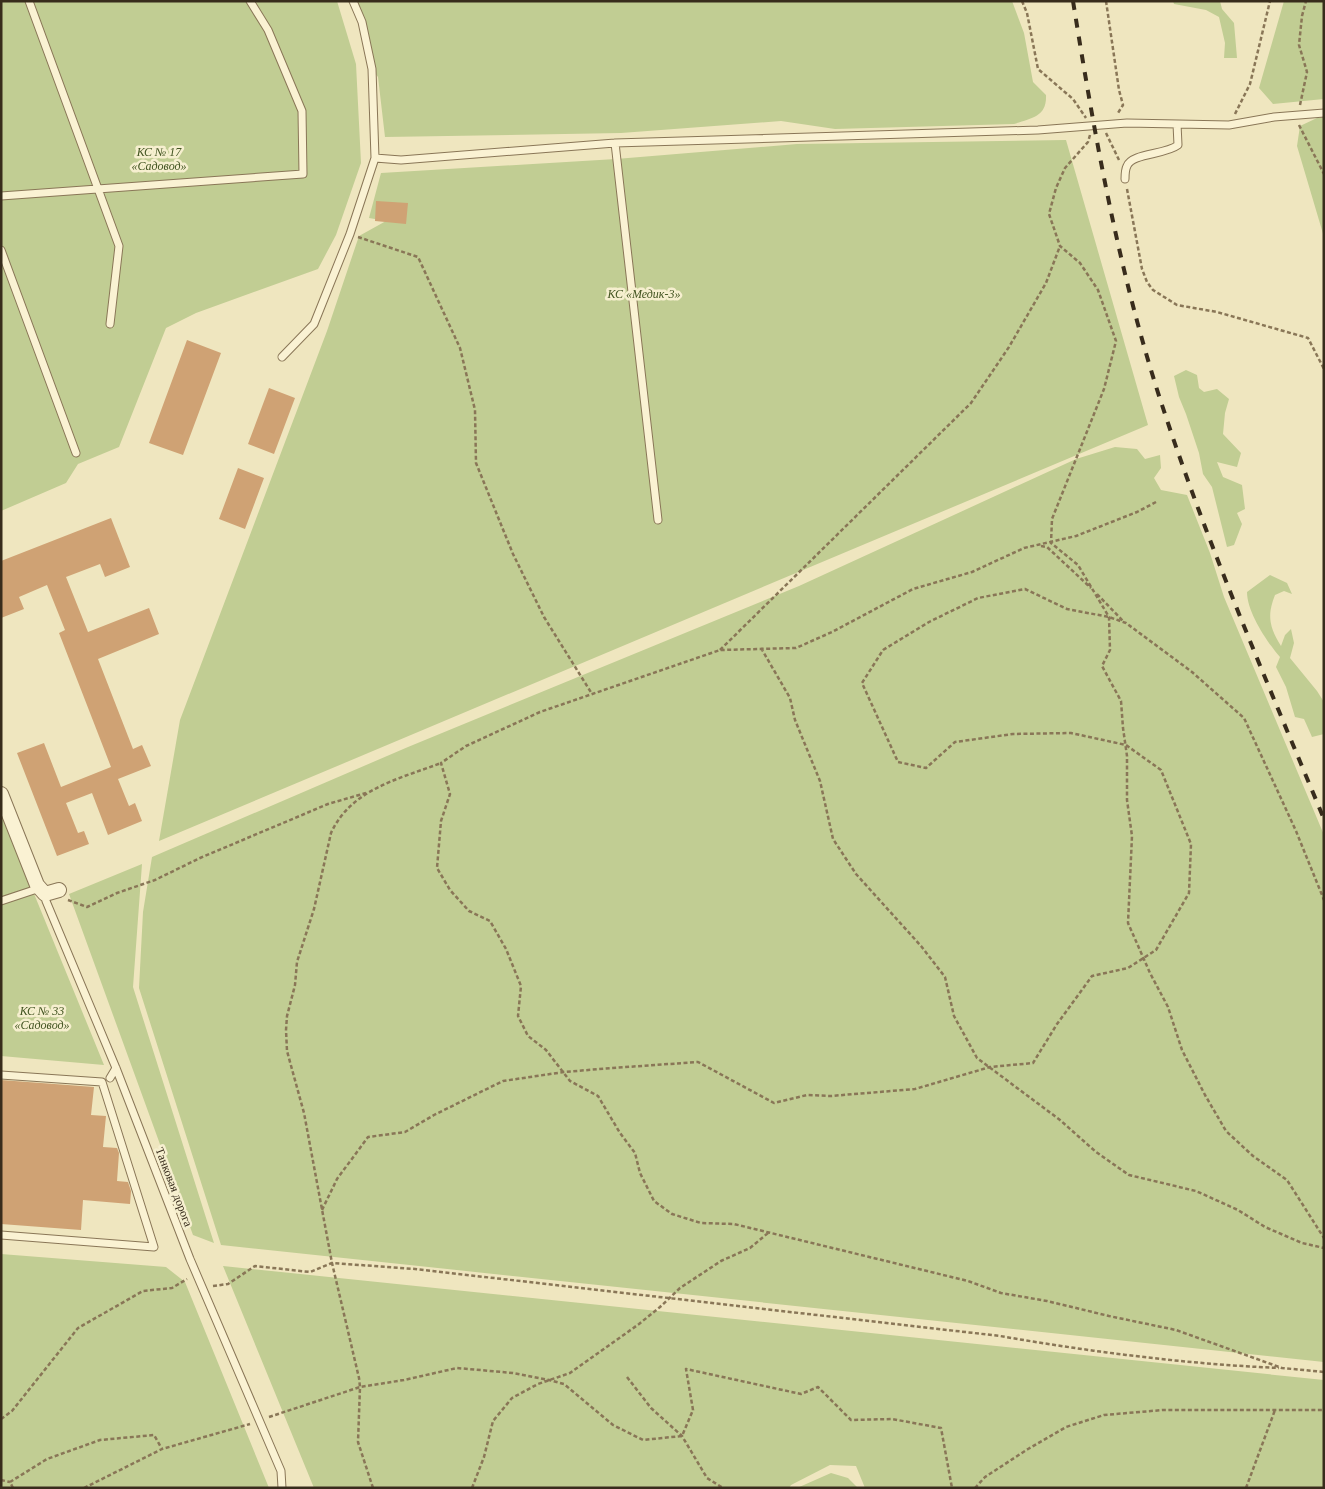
<svg xmlns="http://www.w3.org/2000/svg" width="1325" height="1489" font-family="Georgia,serif">
  <style>
    .green { fill: #c1cd93 }
    .building { fill: #cfa274 }
    .lines { fill: none; stroke-linecap: round; stroke-linejoin: round }
    .service-casing { stroke: #897657; stroke-width: 9 }
    .minor-casing { stroke: #897657; stroke-width: 16 }
    .path { stroke: #897657; stroke-width: 2.5; stroke-dasharray: 4 2.5; stroke-linecap: butt }
    .service { stroke: #faf2d3; stroke-width: 7 }
    .minor { stroke: #faf2d3; stroke-width: 14 }
    .rail { stroke: #382c1c; stroke-width: 4; stroke-dasharray: 9 9; stroke-linecap: butt }
    .labels { text-anchor: middle; dominant-baseline: central; stroke-width: 5; stroke-linejoin: round; paint-order: stroke }
    .park-label { font-size: 12px; font-style: italic; fill: #435522; stroke: #f6efcf }
    .street-label { font-size: 12px; fill: #382c1c; stroke: #f6efcf }
  </style>
  <rect width="100%" height="100%" fill="#efe6bf"/>
  <path class="green" d="M1 1H337L356 64 361 163 336 235 318 269 196 313 166 328 119 447 78 464 66 483 1 511Z
    M353 1H1012L1024 33 1033 82 1046 95C1047 117 1031 118 1014 124L835 129 781 121 621 133 385 137 378 77 372 69Z
    M1173 1H1220L1222 9 1234 23 1237 58H1224L1225 43 1219 17 1206 10 1174 4Z
    M1284 1H1324V99L1273 104 1259 88Z
    M1324 117V237L1297 146 1300 126 1317 118Z
    M1066 140 1148 425 159 841 180 720 327 331 359 236 386 221 369 218 381 173 616 159 797 144Z
    M1186 370 1197 375 1199 388 1204 392 1217 389 1229 399 1225 413 1223 434 1241 453 1237 467 1217 462 1223 477 1242 485 1245 509 1237 513 1242 524 1234 545 1227 547 1212 487 1203 474 1199 453 1186 414 1179 397 1174 376Z
    M1115 447 1137 449 1145 459 1160 455 1161 468 1154 478 1161 490 1187 495 1210 553 1224 597 1324 835V1362L221 1245 139 988 143 912 152 857 408 747 799 586 1076 459Z
    M1270 575 1287 583 1292 594 1284 591 1275 595C1267 615 1269 627 1281 646L1285 635 1291 629 1294 643 1290 658 1317 691 1324 702V734L1312 737 1304 719 1295 717 1286 687 1276 667 1280 657C1267 642 1247 612 1247 592Z
    M1 813 104 1065 1 1056Z
    M142 864 133 987 214 1243 193 1235 69 894Z
    M1 1254 166 1267 185 1282 269 1488H1Z
    M223 1266 1324 1380V1488H865L856 1466 830 1465 791 1485 789 1488H314Z
    M831 1473 848 1478 858 1488H797Z"/>
  <path class="building" d="M376 201 408 203 406 224 375 221Z
    M187 340 221 353 183 455 149 443Z
    M269 388 295 398 274 454 248 444Z
    M238 468 264 478 245 529 219 519Z
    M111 518 130 567 105 577 100 564 66 577 88 632 149 608 159 634 98 659 133 749 142 745 151 766 118 779 129 806 135 803 142 821 108 835 92 793 66 803 78 833 84 831 89 844 57 856 17 753 44 743 61 787 111 767 59 633 65 630 47 585 19 597 24 609 1 618V561Z
    M1 1080 94 1087 91 1115 106 1116 103 1147 117 1148 119 1153 117 1181 128 1182 131 1191 130 1204 83 1200 81 1230 1 1224Z"/>
  <g class="lines">
    <g class="service-casing">
      <path id="service" d="M29 1 119 246 110 324
        M615 143 658 520
        M375 158 401 160 615 143 1038 130 1127 123 1229 125 1274 117 1324 113
        M1125 179C1125 175 1125 170 1127 166 1132 153 1165 155 1178 145L1177 124
        M1 196 303 174 302 111 268 30 250 1
        M1 250 76 453
        M282 357 314 324 350 234 375 158 372 69 362 22 353 1
        M45 894 46 901 116 1068 190 1259 281 1471 282 1488
        M1 901 40 888
        M1 1075 102 1082 154 1247 1 1235
        M110 1078 116 1068"/>
    </g>
    <g class="minor-casing">
      <path id="minor" d="M1 794 37 885 45 894 59 890"/>
    </g>
    <path class="path" d="M1022 1 1027 13 1038 69 1073 99 1086 118
      M1106 1 1119 90 1123 105 1118 113
      M1300 105 1307 72 1299 45 1302 16 1306 1
      M1235 114 1250 84 1270 1
      M1299 125 1324 174
      M1106 133 1119 160
      M1090 135 1088 142 1065 168 1056 188 1049 214 1060 246 1080 263 1098 290 1116 341 1104 389 1052 519 1051 543 1078 565 1109 617 1110 650 1102 666 1121 701 1123 728 1127 756V800L1132 836 1128 923 1150 973 1168 1007 1182 1050 1205 1095 1226 1131 1253 1156 1287 1180 1324 1238
      M1127 189 1142 269 1147 282 1153 290 1177 305 1217 312 1308 338 1324 369
      M358 237 418 257 460 348 475 410 476 463 513 554 544 617 592 694
      M1156 502 1137 512 1076 536 1024 548 972 572 913 589 832 632 796 648 720 650 540 712 466 746 441 763 450 794 441 821 437 868 450 890 469 911 490 921 506 949 521 986 518 1016 528 1036 546 1050 570 1081 598 1096 620 1133 635 1153 640 1173 654 1201 672 1214 701 1223 734 1224 968 1281 1001 1293 1047 1301 1109 1316 1176 1330 1282 1368 1324 1372
      M1041 546 1047 547 1091 588
      M1097 594 1124 622
      M761 648 790 698 795 720 820 781 833 839 856 874 921 946 945 977 954 1016 977 1058 1060 1120 1096 1152 1129 1175 1196 1191 1238 1210 1265 1227 1302 1243 1324 1248
      M720 650 971 403 1009 347 1046 283 1060 246
      M68 900 87 907 117 893 155 880 200 858 328 804 366 793
      M322 1210 337 1179 368 1137 405 1132 434 1115 503 1081 564 1072 612 1068 698 1062 774 1103 807 1095 831 1096 915 1089 990 1067 1033 1063 1057 1024 1092 976 1128 968 1156 950 1189 893 1191 844 1161 770 1126 745 1071 733 1013 734 955 742 926 768 898 762 862 683 883 650 929 622 978 598 1025 589 1067 609 1109 617 1126 623 1192 672 1244 718 1296 831 1324 900
      M213 1286 228 1284 255 1266 310 1272 332 1263 415 1269 1000 1336C1092 1352 1186 1364 1279 1368
      M627 1377 651 1408 682 1436 707 1478 723 1488
      M269 1417 360 1387 404 1380 457 1368 513 1373 549 1380 564 1384 613 1425 643 1440 682 1436 693 1410 686 1369 801 1394 818 1387 851 1420 892 1419 941 1428 952 1488
      M1 1419 12 1411 78 1328 143 1291 172 1288 187 1279
      M1 1480 10 1482
      M13 1488 10 1482 47 1459 100 1440 154 1435 162 1449
      M84 1488 162 1449 250 1424
      M373 1488 358 1442 360 1387 359 1378 332 1263 304 1113 287 1051 286 1030 287 1016 295 985 297 962 314 909 331 833C351 789 399 779 441 763
      M472 1488 484 1457 493 1421 512 1398 538 1384 570 1373 639 1324 660 1307 680 1288 721 1261 750 1248 768 1233
      M975 1488 985 1477 1028 1449 1066 1427 1104 1415 1163 1410H1324
      M1246 1488 1275 1410"/>
    <use href="#service" class="service"/>
    <use href="#minor" class="minor"/>
    <path class="rail" d="M1073 1C1095 138 1119 274 1162 405 1208 546 1267 682 1324 819"/>
  </g>
  <g class="labels">
    <g class="park-label">
      <text x="159" y="152">КС № 17<tspan x="159" dy="14">«Садовод»</tspan></text>
      <text x="644" y="294">КС «Медик-3»</text>
      <text x="42" y="1011">КС № 33<tspan x="42" dy="14">«Садовод»</tspan></text>
    </g>
    <g class="street-label">
      <text transform="translate(174 1187) rotate(69)">Танковая дорога</text>
    </g>
  </g>
  <rect width="1325" height="1489" fill="none" stroke="#382c1c" stroke-width="5"/>
</svg>
